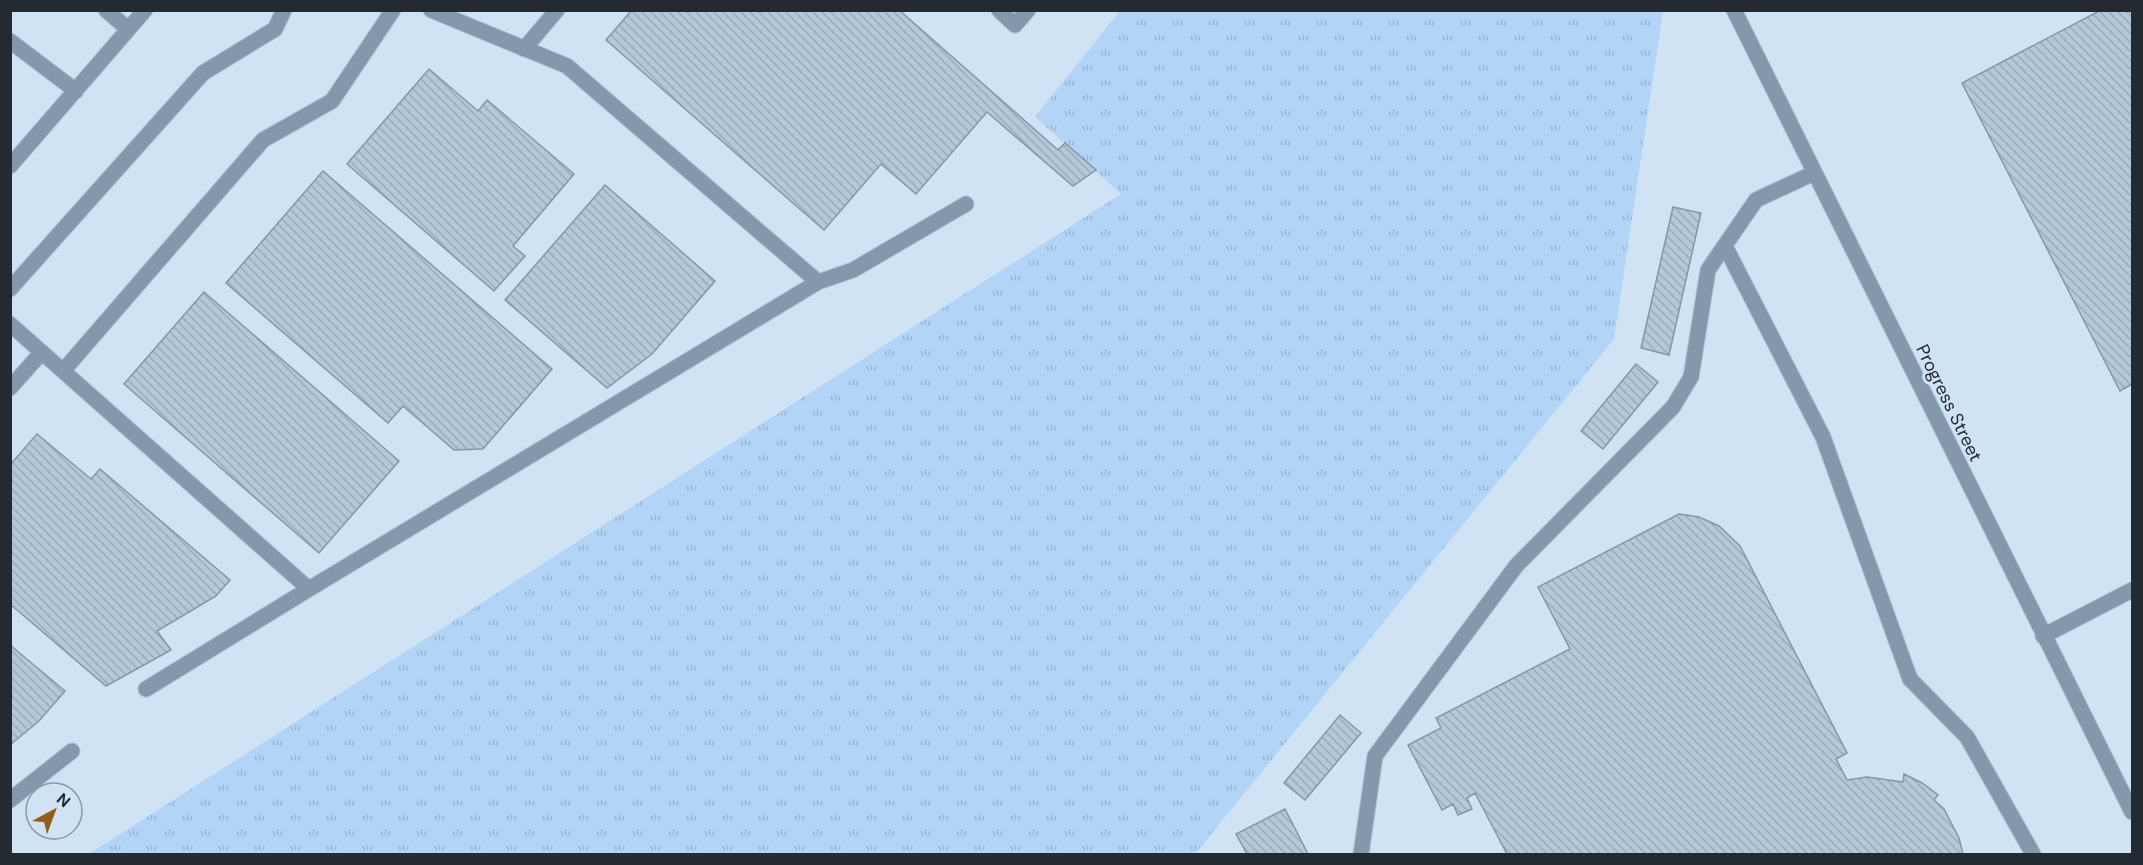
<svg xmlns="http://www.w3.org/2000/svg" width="2143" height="865" font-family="'DM Sans',sans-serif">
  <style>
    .grass { fill: url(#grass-tufts) }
    .building { fill: url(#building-back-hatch); stroke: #8496a7; stroke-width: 1.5 }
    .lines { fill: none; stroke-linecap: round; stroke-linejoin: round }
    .minor-casing { stroke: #adbece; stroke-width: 17 }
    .minor { stroke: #8398ab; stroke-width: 15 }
    .labels { text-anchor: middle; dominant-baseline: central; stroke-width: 6; stroke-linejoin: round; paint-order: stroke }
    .street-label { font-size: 18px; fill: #232a31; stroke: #cfe3f5 }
  </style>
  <defs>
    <pattern id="grass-tufts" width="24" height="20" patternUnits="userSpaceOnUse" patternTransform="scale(1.5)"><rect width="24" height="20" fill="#b2d5f7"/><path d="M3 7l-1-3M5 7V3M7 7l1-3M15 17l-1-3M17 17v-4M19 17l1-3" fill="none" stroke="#99b7d4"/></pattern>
    <pattern id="building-back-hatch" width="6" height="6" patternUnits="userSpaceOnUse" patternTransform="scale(1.5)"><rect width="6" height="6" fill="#b5c8d9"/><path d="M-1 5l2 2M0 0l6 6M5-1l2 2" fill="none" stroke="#9bacbb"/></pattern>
  </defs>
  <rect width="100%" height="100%" fill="#cfe3f5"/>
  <path class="grass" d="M1120 11H1663L1614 339 1195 854H89L1121 194 1035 117Z"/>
  <path class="building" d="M632 10H899L1058 150 1065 143 1096 170 1073 186 987 112 916 194 881 164 824 230 606 40Z
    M2101 10H2132V384L2120 391 1962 83Z
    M429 69 478 111 487 100 574 174 513 246 525 256 494 291 347 164Z
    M323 171 552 369 483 449 454 450 403 406 388 423 226 283Z
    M605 185 715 281 652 354 607 388 505 300Z
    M1673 207 1701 213 1669 355 1641 348Z
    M204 292 399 461 319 553 124 384Z
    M1636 364 1658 382 1603 449 1581 431Z
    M37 434 91 479 100 469 230 580 216 596 157 631 171 650 106 686 10 604V465Z
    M1679 514 1699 517 1719 526 1740 546 1847 753 1836 759 1847 780 1867 777 1903 782 1904 774 1922 783 1938 795 1934 800 1944 809 1959 838 1963 854H1507L1475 793 1467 798 1472 809 1458 815 1453 804 1442 810 1408 745 1441 728 1436 718 1570 649 1538 587Z
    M10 645 65 691 39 721 10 745Z
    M1340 715 1361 733 1305 800 1284 783Z
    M1285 809 1308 854H1247L1236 834Z"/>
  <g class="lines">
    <g class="minor-casing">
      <path id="minor" d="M106 10 128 29
        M999 10 1015 25 1028 10
        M1734 10 2132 812
        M10 41 76 91
        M524 49 557 10
        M10 166 145 10
        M1725 246 1823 437 1910 679 1967 737 2033 854
        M818 282 853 270 966 204
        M10 289 203 73 275 29 284 10
        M10 324 309 589 818 282 567 66 431 10
        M63 371 263 140 332 101 393 10
        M10 388 42 352
        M2043 636 2132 590
        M146 689 309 589
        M10 800 72 751
        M1361 854 1375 756 1516 566 1673 407 1691 377 1708 270 1756 200 1814 173"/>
    </g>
    <use href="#minor" class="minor"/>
  </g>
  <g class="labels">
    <g class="street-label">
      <text transform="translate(1949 403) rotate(64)">Progress Street</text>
    </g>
  </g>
  <rect width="2143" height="865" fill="none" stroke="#232a31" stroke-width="24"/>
  <g transform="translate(54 811) rotate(41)"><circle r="28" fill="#cfe3f5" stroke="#8a99a7" stroke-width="1.5"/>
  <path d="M0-4.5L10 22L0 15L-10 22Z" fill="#955e18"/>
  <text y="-9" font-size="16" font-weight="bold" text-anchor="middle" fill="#232a31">N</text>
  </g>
</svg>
